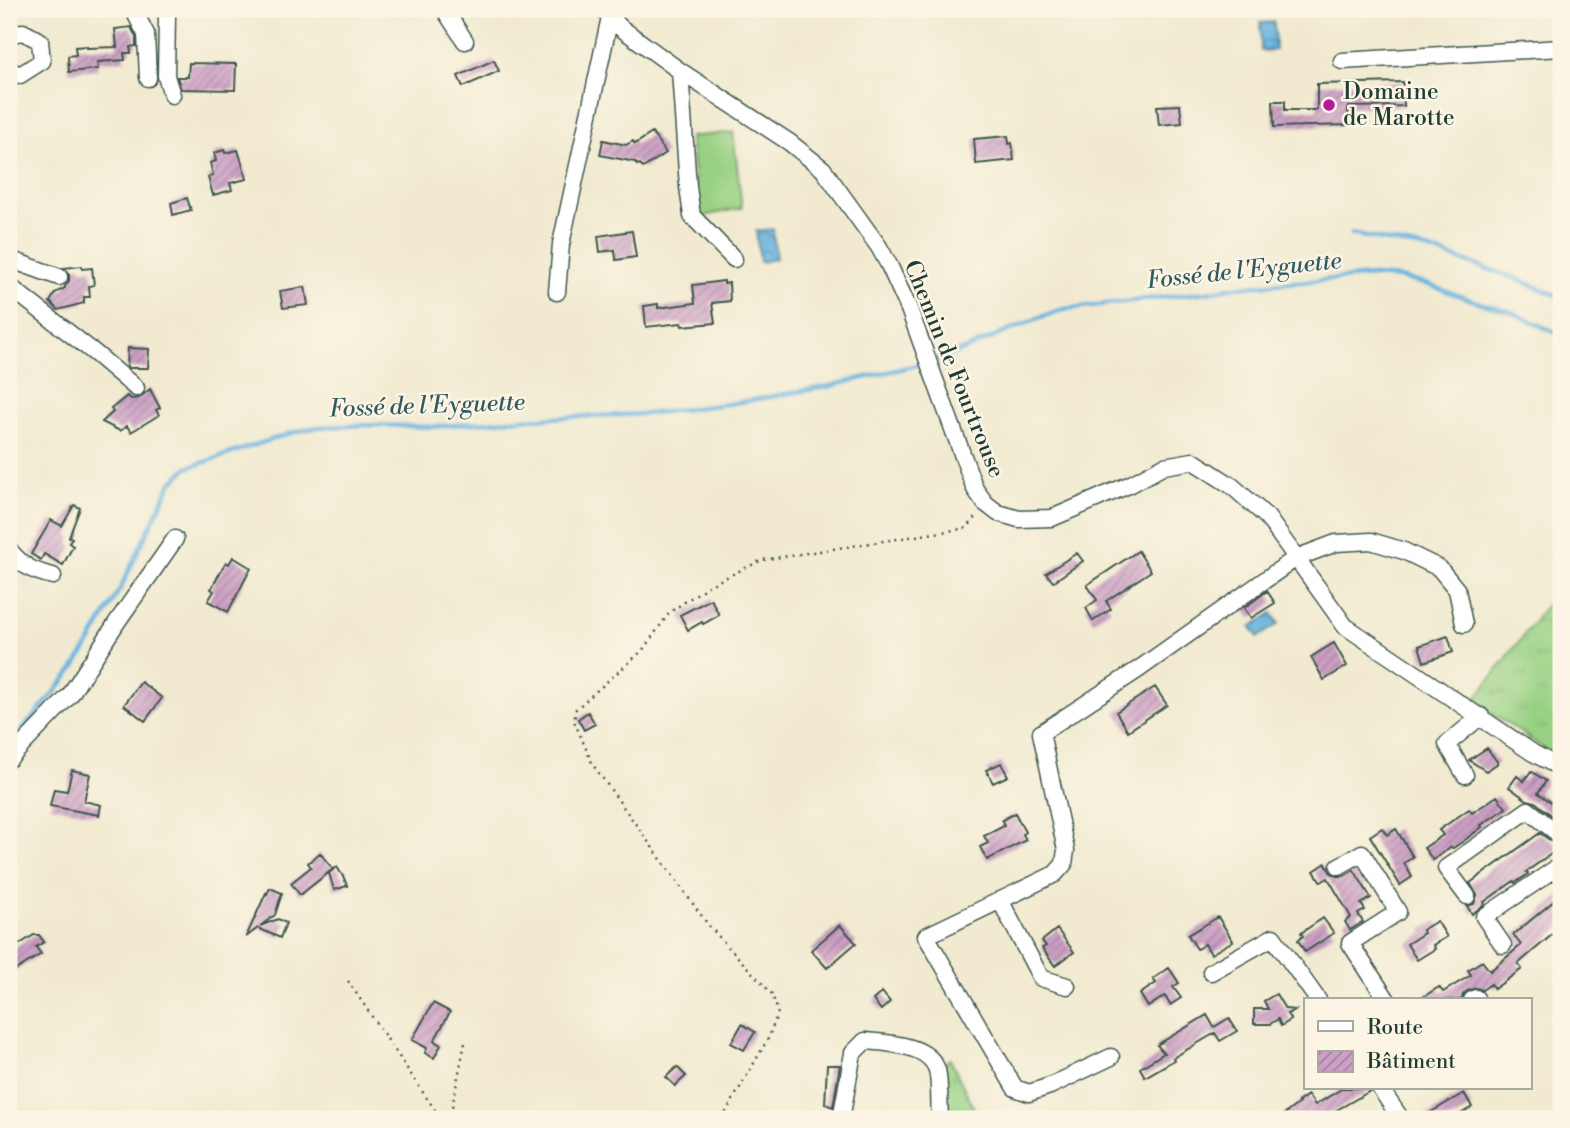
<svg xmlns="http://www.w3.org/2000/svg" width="1570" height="1128" font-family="'Libre Bodoni',serif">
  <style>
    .grass { fill: url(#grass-tufts); stroke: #5c875c; stroke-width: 2 }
    .pitch { fill: #99d184; stroke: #5c875c; stroke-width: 2 }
    .water { fill: url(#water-waves); stroke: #43788a; stroke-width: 2 }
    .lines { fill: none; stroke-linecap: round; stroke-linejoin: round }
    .stream { stroke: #67b3e0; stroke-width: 4.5 }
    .building { fill: url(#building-hatch) }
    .minor-casing { stroke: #3e574b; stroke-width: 19 }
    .path { stroke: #3e574b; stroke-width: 2.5; stroke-dasharray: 2 5; stroke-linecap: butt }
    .minor { stroke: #fff; stroke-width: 16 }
    .poi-dot { fill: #b5179e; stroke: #fcf5e5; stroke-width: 2.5 }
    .labels { text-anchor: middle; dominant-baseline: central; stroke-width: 5; stroke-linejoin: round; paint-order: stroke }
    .poi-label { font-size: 23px; fill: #1f3d34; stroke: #fcf5e5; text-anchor: start }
    .street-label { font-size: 23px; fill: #1f3d34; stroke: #fcf5e5 }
    .water-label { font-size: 24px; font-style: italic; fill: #315a5f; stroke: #fcf5e5 }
  </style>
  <defs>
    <pattern id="grass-tufts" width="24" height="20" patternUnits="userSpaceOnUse" patternTransform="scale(1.75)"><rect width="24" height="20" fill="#99d184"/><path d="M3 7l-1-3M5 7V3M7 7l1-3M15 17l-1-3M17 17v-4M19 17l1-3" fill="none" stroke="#83b473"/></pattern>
    <pattern id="water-waves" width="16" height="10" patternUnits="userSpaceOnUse" patternTransform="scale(1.75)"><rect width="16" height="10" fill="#67b3e0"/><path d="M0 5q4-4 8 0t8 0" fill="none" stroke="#5493b6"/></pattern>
    <pattern id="building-hatch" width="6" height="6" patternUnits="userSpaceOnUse" patternTransform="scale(1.75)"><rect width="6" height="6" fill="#cc9fc4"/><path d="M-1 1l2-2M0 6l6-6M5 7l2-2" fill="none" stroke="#a583a0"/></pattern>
  </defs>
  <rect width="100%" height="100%" fill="#fcf5e5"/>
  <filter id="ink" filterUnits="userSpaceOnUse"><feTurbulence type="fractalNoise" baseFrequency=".0143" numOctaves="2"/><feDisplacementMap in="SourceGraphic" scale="14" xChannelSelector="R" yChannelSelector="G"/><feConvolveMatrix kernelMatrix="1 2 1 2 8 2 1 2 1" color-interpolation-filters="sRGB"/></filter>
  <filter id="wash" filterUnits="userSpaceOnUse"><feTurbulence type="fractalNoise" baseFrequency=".00686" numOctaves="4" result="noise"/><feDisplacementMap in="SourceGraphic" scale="28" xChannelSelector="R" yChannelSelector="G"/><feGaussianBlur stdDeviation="1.57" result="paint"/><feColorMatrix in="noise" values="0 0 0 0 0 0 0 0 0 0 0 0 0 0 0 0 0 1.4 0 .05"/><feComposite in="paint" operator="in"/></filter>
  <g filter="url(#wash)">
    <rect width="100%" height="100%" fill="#f1ead0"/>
    <path class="grass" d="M1561 586V760L1474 701Z
      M950 1059 979 1119H944L941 1067Z"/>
    <path class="pitch" d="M733 132 742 208 699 217 690 137Z"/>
    <path class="water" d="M1274 22 1275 50 1261 51 1260 23Z
      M773 229 776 259 760 262 756 231Z
      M1272 613 1279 624 1258 637 1251 627Z"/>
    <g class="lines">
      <path class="stream" d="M1352 234 1427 249 1515 278 1561 297
        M931 361 964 350 1038 318 1064 309 1207 292 1235 287 1373 276 1400 278 1429 285 1483 304 1509 311 1561 335
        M9 745 55 692 74 668 91 641 120 589 171 483 187 468 291 433 318 427 374 425 431 427 520 419 646 414 735 403 826 387 917 365"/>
    </g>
    <g id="blocks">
      <path class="building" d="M131 27 136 37V46L130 47 131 53H124L125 60 97 62 98 69 69 72 68 56 76 55 75 47 87 46V48L117 47 115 29Z
        M494 60 499 71 463 87 458 76Z
        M189 63 236 64 235 90 181 89 177 77H188Z
        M1403 82 1404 106 1348 107 1349 125 1274 127 1273 101H1285V110H1317V84Z
        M1180 105 1182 123 1159 125 1157 106Z
        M652 133 666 153 643 168 640 164 637 165 635 162 600 155 603 140 626 145 633 141 635 144Z
        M1008 136 1009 144 1012 143 1014 160 976 164 974 139Z
        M224 150 225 153 238 150 247 179 230 183 232 190 213 195 208 177 213 175 210 163 216 161 214 153Z
        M187 198 191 210 173 215 171 203Z
        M632 231 636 257 616 260 615 250 600 252 598 236Z
        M82 266V269L92 268 94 285 89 286 90 297H84V303L58 310 50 302 55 293 65 288V286L69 281V274L64 268Z
        M724 281V284L729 283 730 301 712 303 715 323 682 326 681 323 646 327 644 306 658 304V308L695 303 693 285Z
        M305 287 308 305 283 308 280 291Z
        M128 348 149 349 148 368H128L127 366Z
        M150 389 160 408 156 410 159 415 131 432 127 426 120 431 102 422 113 412 111 409 127 396 131 399 139 398Z
        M74 505 80 508 69 537 72 538 69 543 73 546 63 565 44 554 41 560 31 554 51 520 62 526Z
        M1138 551 1151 571 1106 601 1111 609 1093 621 1086 608 1097 600 1087 585Z
        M1077 553 1083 561 1053 582 1046 573Z
        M233 557 251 568 228 612 208 601 214 591 211 589 226 562 229 564Z
        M1267 591 1275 603 1251 618 1244 608Z
        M711 599 719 615 703 624 702 622 688 630 680 615Z
        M1448 636 1453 652 1424 662 1419 646Z
        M1334 643 1347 666 1324 680 1311 657Z
        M141 682 162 698 145 721 124 705Z
        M1155 687 1167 705 1128 731 1116 712Z
        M588 712 595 724 584 730 578 719Z
        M1487 748 1498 763 1486 771 1469 760Z
        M1001 763 1008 776 993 783 986 770Z
        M72 770 90 774 84 801 101 805 99 815 50 806 54 789 67 791Z
        M1531 771 1546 781 1538 793 1561 809V823L1535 802 1527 800 1509 787 1517 776 1524 781Z
        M1497 796 1506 808 1481 825 1482 827 1465 840 1453 848 1451 847 1433 860 1424 848 1443 835 1439 830 1469 809 1472 813Z
        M1015 813 1025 832 1023 834 1026 840 987 860 980 847 988 843 984 836 1004 826 1002 820Z
        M1382 828 1387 835 1396 829 1413 857 1404 863 1412 877 1400 885 1370 836Z
        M1540 833 1555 844 1561 847 1526 872 1528 874 1515 883 1514 881 1484 902 1485 904 1472 914 1467 906 1474 904 1477 895 1470 883Z
        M320 853 333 869 300 895 291 883 311 867 308 863Z
        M1326 863 1330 872 1338 876H1344L1354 870 1371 898 1361 904 1365 910 1358 914 1363 922 1350 930 1345 922 1351 917 1328 878 1321 882 1314 871Z
        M337 867 344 878 347 886 334 890 329 873Z
        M270 888 282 893 275 915 260 926 278 919 286 923 280 938 258 928 246 937 266 893 267 894Z
        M1561 895V927L1518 964 1522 969 1494 989 1491 984 1482 990 1476 988 1467 991 1463 995 1462 1000H1418L1439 987 1443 992 1471 975 1468 970 1482 961 1490 971 1521 945 1513 935Z
        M1218 917 1233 941 1211 954 1205 944 1197 949 1188 935Z
        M1323 918 1334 933 1305 952 1298 940 1303 936 1301 933Z
        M1437 921 1447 937 1433 945 1435 949 1417 960 1407 944 1424 933 1422 930Z
        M840 925 856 943 827 968 811 950Z
        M1057 929 1074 952 1055 966 1042 948 1046 946 1042 941Z
        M34 935H39L44 942 36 947 41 954 16 970 14 967 9 971V951Z
        M1169 968 1179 983 1173 987 1181 998 1170 1005 1165 996 1148 1007 1140 994 1156 983 1153 979Z
        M882 992 890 1002 881 1010 873 1000Z
        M1276 994 1285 1009 1295 1010 1287 1014 1291 1020 1281 1026 1278 1019 1270 1024H1254V1009H1268L1264 1001Z
        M433 1003 450 1012 434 1041 441 1045 434 1058 425 1053 427 1048 412 1040Z
        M1207 1015 1214 1027 1229 1018 1237 1031 1220 1041 1215 1033 1173 1058 1174 1060 1145 1077 1140 1068 1164 1053 1157 1045Z
        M742 1024 755 1032 744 1050 731 1043Z
        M827 1065H840L833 1107 825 1104Z
        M677 1067 686 1076 675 1086 666 1077Z
        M1343 1088H1370V1091L1321 1119H1278L1299 1103 1298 1102 1308 1095 1315 1105Z
        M1464 1093 1472 1107 1452 1119H1419Z"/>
    </g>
  </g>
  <g filter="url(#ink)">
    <use href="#blocks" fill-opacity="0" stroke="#3e574b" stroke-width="2"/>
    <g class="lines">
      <g class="minor-casing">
        <path id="minor" d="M133 9 146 34 148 78
          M165 9 167 15 166 76 172 95
          M444 9 465 41
          M603 9 621 28 680 71 789 142 823 169 879 247 889 265 909 309 975 489 985 503 998 513 1019 519 1052 518 1131 484 1164 466 1193 461 1232 486 1267 517 1345 626 1533 753 1561 768
          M9 34 23 32 40 41 42 61 20 75 9 70
          M1342 61 1561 48
          M680 71 688 187 692 216 734 259
          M9 259 59 277
          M9 286 96 354 136 388
          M557 292 561 244 610 17
          M9 550C23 566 31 571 53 576
          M9 759 70 695 117 622 175 539
          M1465 775 1447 744 1481 716
          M1339 866 1362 853 1398 912 1350 943 1387 1000
          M1467 896 1446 868 1528 810 1561 836
          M1000 900 1041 978 1067 986
          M1503 945 1484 917 1561 865
          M1211 972 1273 937 1318 1000
          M1472 1000 1476 998
          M1111 1057 1050 1086 1029 1093 1015 1088 926 936 1055 874 1064 864 1066 850 1041 733 1139 669 1296 558 1336 543 1371 541 1404 551 1439 568 1457 590 1464 624
          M1380 1088 1401 1119
          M841 1119 853 1053 865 1041C887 1043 929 1044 937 1070 940 1080 939 1107 940 1119"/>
      </g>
      <path class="path" d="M348 981 441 1119
        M456 1119 451 1112 466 1038
        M722 1119 769 1037 778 1012 772 994 709 926 593 765 574 721 576 709 642 651 670 612 708 586 762 560 967 528 978 515"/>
      <use href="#minor" class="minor"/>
    </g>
  </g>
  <circle class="poi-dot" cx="1329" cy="105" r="7"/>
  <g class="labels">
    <g class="poi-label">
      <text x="1343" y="92">Domaine<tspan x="1343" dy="26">de Marotte</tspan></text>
    </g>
    <g class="street-label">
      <text transform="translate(954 369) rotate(68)">Chemin de Fourtrouse</text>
    </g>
    <g class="water-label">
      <text transform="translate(1244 271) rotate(-6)">Fossé de l'Eyguette</text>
      <text transform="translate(427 406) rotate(-2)">Fossé de l'Eyguette</text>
    </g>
  </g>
  <rect width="1570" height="1128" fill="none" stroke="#fcf5e5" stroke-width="35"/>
  <rect x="1304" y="998" width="228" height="91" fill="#fcf5e5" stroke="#a4ab9e" stroke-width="2"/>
  <rect x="1318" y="1021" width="35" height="10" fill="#ffffff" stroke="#a4ab9e" stroke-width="2"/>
  <text x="1367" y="1034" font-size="21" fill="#1f3d34">Route</text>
  <rect x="1318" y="1051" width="35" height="21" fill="url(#building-hatch)" stroke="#a4ab9e" stroke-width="2"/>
  <text x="1367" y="1068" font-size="21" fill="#1f3d34">Bâtiment</text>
</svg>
